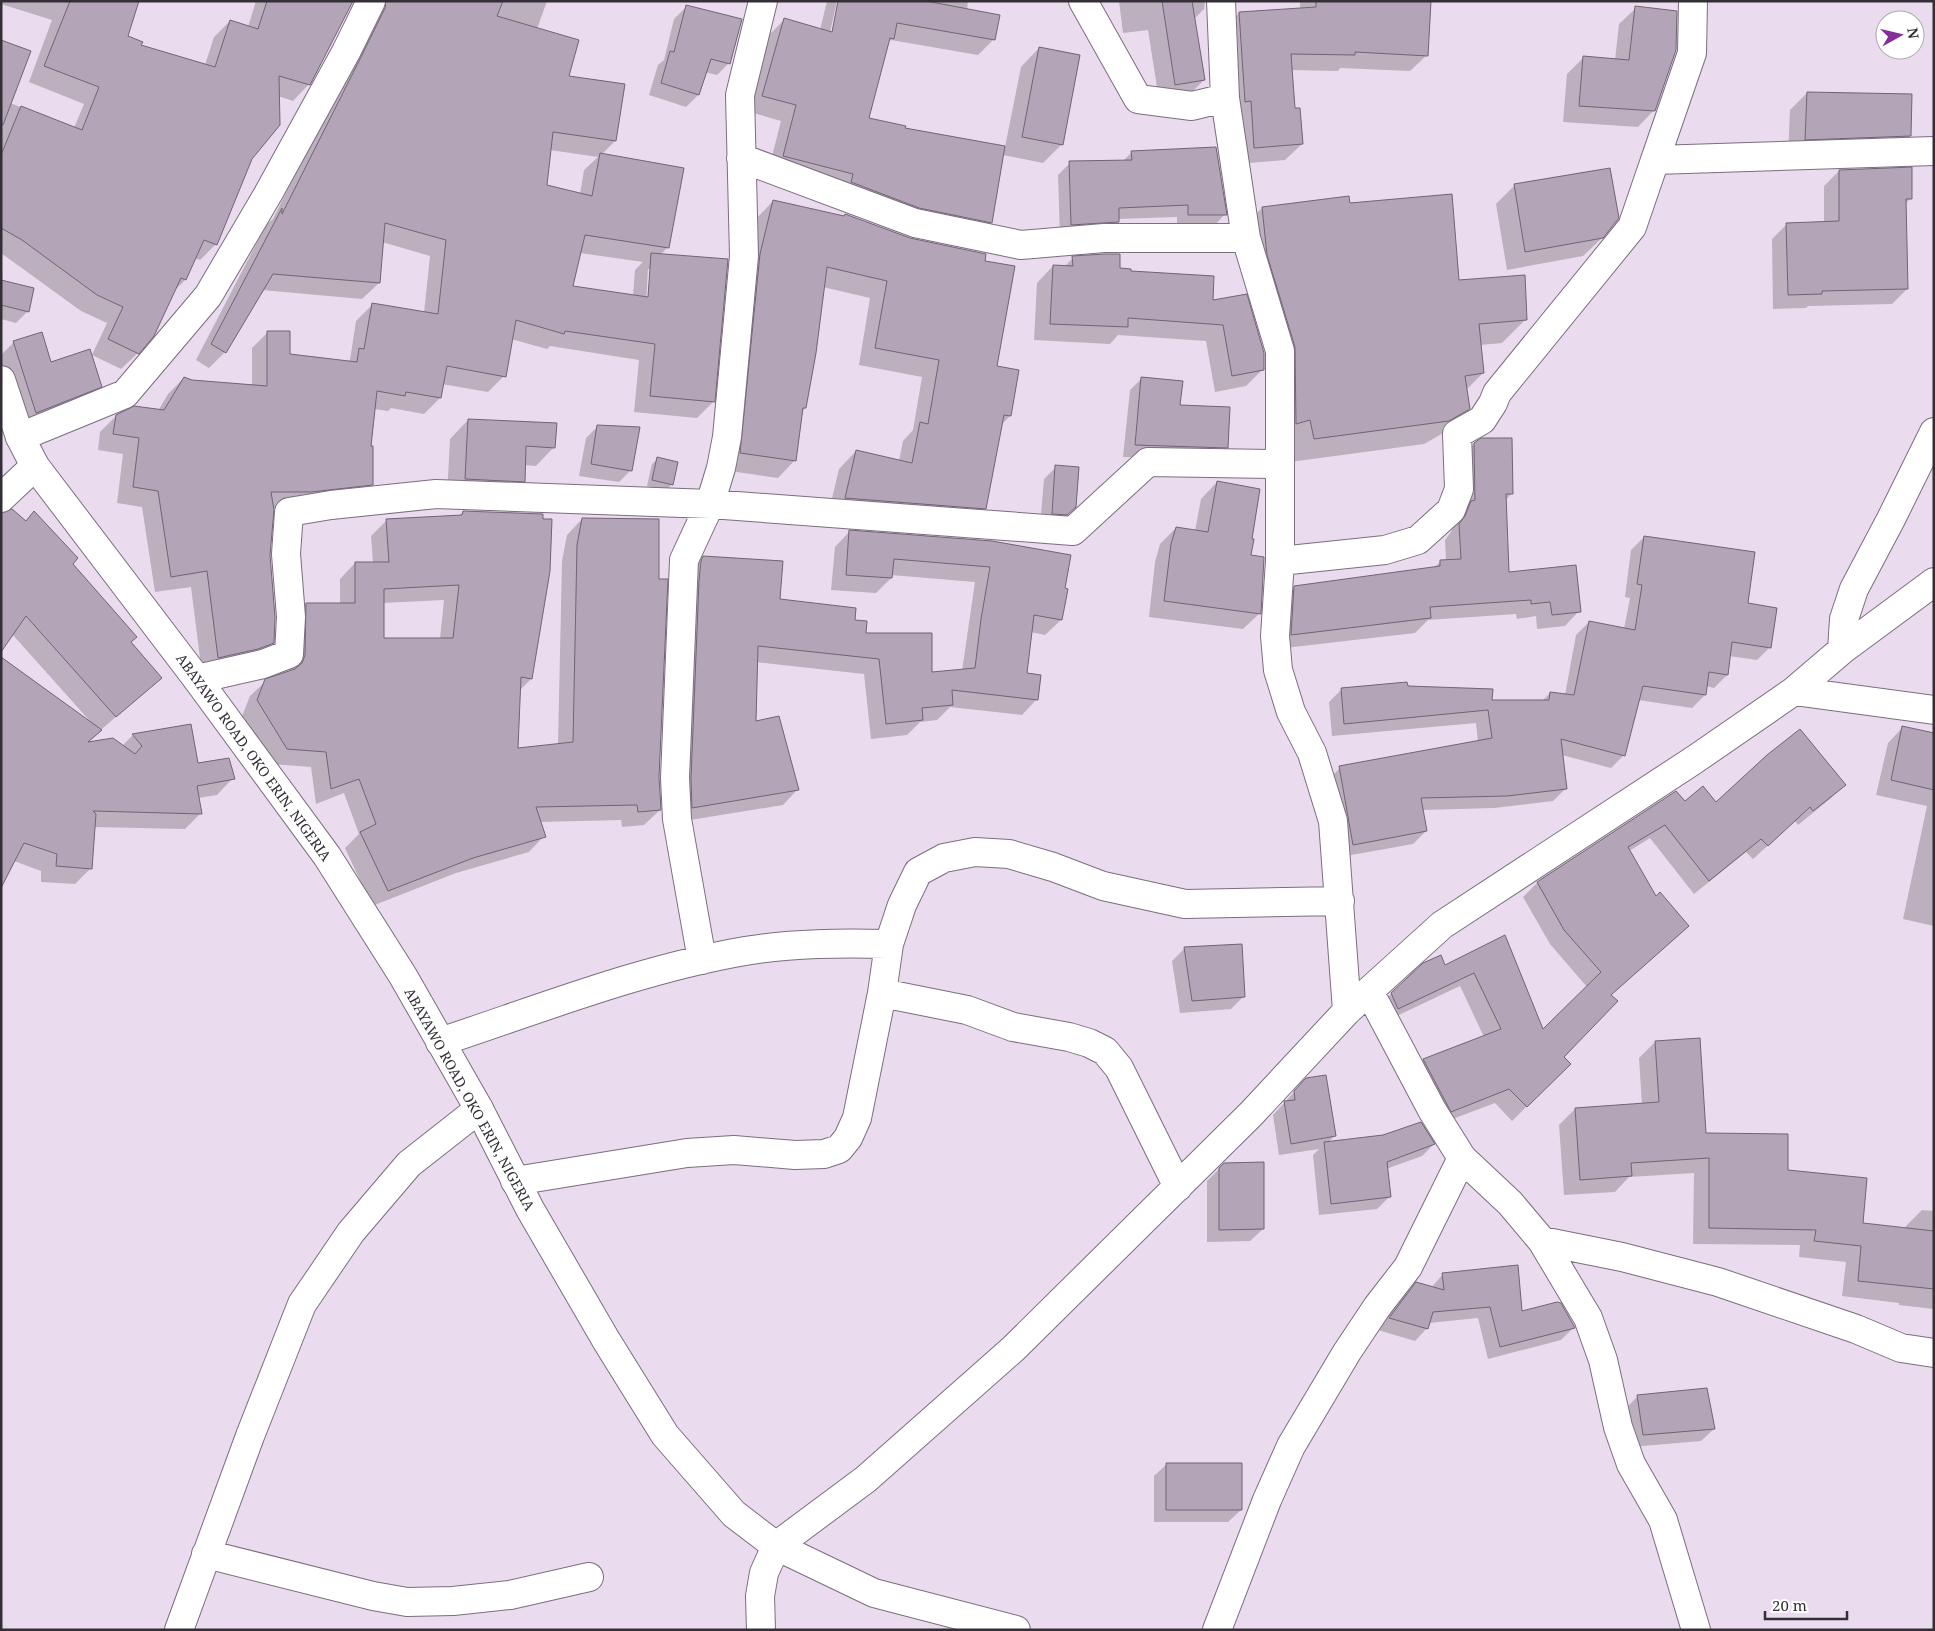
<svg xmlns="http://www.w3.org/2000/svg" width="1935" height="1631" font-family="'Noto Serif',serif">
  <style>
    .shadow { fill: #0003; fill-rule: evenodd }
    .building { fill: #b3a4b7; stroke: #716475; fill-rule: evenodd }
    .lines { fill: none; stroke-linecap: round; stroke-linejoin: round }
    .minor-casing { stroke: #7b6e7f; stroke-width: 30 }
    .tertiary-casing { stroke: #7b6e7f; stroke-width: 30 }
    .minor { stroke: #fff; stroke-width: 28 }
    .tertiary { stroke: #fff; stroke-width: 28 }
    .labels { text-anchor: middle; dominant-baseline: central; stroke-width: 5; stroke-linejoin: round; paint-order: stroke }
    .street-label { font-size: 14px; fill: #342e36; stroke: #fff }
  </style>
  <rect width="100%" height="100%" fill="#ebdbee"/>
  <path class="shadow" d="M1 1H138L126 37 140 46 205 65 214 37 230 21 248 27 256 1H352L309 84 293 101 278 96 216 244 200 260 194 258 185 280 174 291 138 353 121 369 92 355 107 323 81 311 1 253V41L10 103 74 128 84 104 29 82 52 20 1 4Z
    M353 1H547L537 29 568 77 615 141 602 154 667 248 660 255 713 402 697 418 634 412 639 360 550 346 547 349 511 339 504 376 488 392 442 384 440 398 424 414 391 408 388 411 374 409 370 448 371 484 355 501 294 508H272L269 555 273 642 256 659 202 674 191 587 155 592 142 507 117 503 123 454 98 450 100 432 116 416 158 411 168 394 184 378 192 381 252 386V348L268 332 289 355 348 362 350 360 356 321 372 305 424 313 430 256 382 242 379 283 362 299 262 290 225 352 209 368 196 360 266 225 273 219 369 25 362 3ZM550 150 598 157 584 170 580 194 546 186ZM580 253 643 262 635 270 633 296 572 287ZM648 269H651L648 303H646Z
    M827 1H837L829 37 832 38 840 1H968L967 10 994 39 978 55 891 40 887 43 868 119 904 129 1005 147 1021 67 1039 48 1062 144 1043 163 1003 155 991 222 975 238 768 172 781 121 747 111 769 35 785 19 820 30Z
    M1119 1H1205L1204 9 1194 19 1204 80 1188 96 1159 100 1148 30 1123 33Z
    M1300 1H1429L1427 55 1410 71 1340 68 1338 71 1291 70 1294 110 1302 144 1285 160 1238 164 1223 29 1239 13 1300 9Z
    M686 7 729 63 717 75 705 72 698 95 686 107 649 95 658 65 664 60 674 19Z
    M1636 8 1654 110 1638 127 1563 122 1567 74 1583 58 1615 60 1619 24Z
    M1807 93 1910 136 1892 153 1788 156 1790 110Z
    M1132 152 1225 214 1213 227H1177V217L1118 219V222L1106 234 1060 237 1058 175 1070 163 1123 161Z
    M1839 171 1911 198 1905 204 1907 289 1892 304 1808 306 1806 308 1773 309 1772 239 1787 224 1824 223V186Z
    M1514 186 1602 238 1583 256 1507 270 1496 204Z
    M773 201 909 239 983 262 995 367 1010 416 1001 425 985 508 967 526 828 515 839 469 856 451 899 461 903 441 913 430 922 377 859 365 870 298 823 287 805 408 802 411 795 460 778 478 723 470 756 219Z
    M1262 208 1458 281 1526 319 1502 343 1480 345 1483 373 1466 390 1468 409 1445 432 1424 444 1290 462 1272 371 1239 231Z
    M1073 258 1119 270 1211 302 1263 369 1246 386 1215 392 1206 341 1118 335 1110 344 1034 340 1037 283 1053 266 1064 267Z
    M1 281 28 311 16 323 1 319Z
    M14 342 51 363 100 386 82 405 18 431 1 379V355Z
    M1142 378 1179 407 1227 447 1215 459 1123 457 1130 390Z
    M468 420 554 447 536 466 524 465V481L505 499 447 497 450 439Z
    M598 426 631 470 619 482 579 476 586 438Z
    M1474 444 1511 494 1505 501 1508 573 1579 611 1565 626 1537 629 1536 616 1517 619 1516 614 1428 620 1415 633 1276 649 1280 602 1295 587 1434 568 1440 562 1446 561 1445 540 1451 532 1457 517 1459 459Z
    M658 459 672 484 666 490 647 486 652 464Z
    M1056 467 1075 506 1063 519 1040 526 1044 479Z
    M1217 482 1250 556 1260 613 1243 629 1149 617 1155 562 1160 544 1176 528 1195 531 1201 499Z
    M463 512 531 679 519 691 517 749 558 745 562 561 567 535 582 519 658 777 660 810 644 825 622 827 621 820 539 822 544 836 529 852 456 873 372 906 345 848 359 834 344 793 316 804 311 767 271 764 242 716 250 696 266 681 290 672 291 620 306 604H340V579L355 563H373L371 536 387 520 459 516ZM444 600 440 639H383V603Z
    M34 513 130 643 160 678 86 743 122 746 132 736 190 726 197 764 233 778 217 795 198 798 201 813 185 829 94 827 91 868 75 884 41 882V871L14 861 89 720 12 634 25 522Z
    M850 531 992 542 1066 590 1061 620 1045 635 1031 632 1026 675 1037 699 1022 715 950 707 937 720 920 722 907 735 871 739 864 674 756 662 755 722 798 789 783 805 678 822 688 572 704 557 779 600 853 621 864 634 930 674 962 671 975 582 891 575V578L876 593 831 590 835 547Z
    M1644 537 1747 604 1770 647 1757 660 1729 656 1727 675 1714 688 1706 686 1705 695 1692 708 1638 700 1624 755 1611 768 1562 755 1566 788 1553 801 1494 808 1422 810 1426 831 1413 844 1340 857 1327 781 1340 768 1478 742 1476 723 1332 736 1329 702 1342 689 1406 687 1491 701H1542L1550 693 1565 695 1576 635 1589 622 1624 629 1630 598 1625 597 1631 550Z
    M1903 727 1934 734V926L1903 919 1927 806 1876 795 1888 743Z
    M1844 785 1830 799 1798 825 1795 821 1753 859 1746 852 1694 894 1650 838 1629 851 1610 995 1562 1057 1569 1064 1512 1121 1495 1103 1437 1125 1409 1074 1423 1060 1484 1037 1460 986 1384 1022 1377 1008 1392 993 1504 937 1543 1031 1587 987 1550 944 1523 897 1537 883 1676 792 1684 803 1716 804Z
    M1184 949 1243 997 1231 1009 1180 1013 1172 961Z
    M1655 1042 1705 1134 1786 1171 1861 1224 1906 1229V1226L1922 1210 1934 1211V1309L1899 1305V1303L1842 1296 1846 1262 1799 1257 1800 1245 1693 1244 1694 1173 1629 1177 1615 1192 1564 1195 1559 1125 1575 1109 1642 1105 1639 1058Z
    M1306 1079 1334 1136 1328 1143 1434 1144 1422 1156 1386 1169 1389 1197 1377 1209 1319 1215 1313 1155 1319 1149 1279 1155 1273 1115Z
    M1224 1164 1263 1229 1250 1241 1207 1242V1181Z
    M1443 1274 1521 1313 1573 1328 1561 1340 1488 1359 1478 1318 1429 1323 1427 1328 1415 1341 1378 1330 1404 1296 1417 1283 1431 1288Z
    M1638 1396 1714 1429 1701 1441 1631 1447 1626 1408Z
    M1167 1464 1241 1510 1228 1522H1154V1476Z"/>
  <path class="building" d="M70 1H139L128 36 143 42 141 45 215 67 230 20 258 29 267 1H353L310 85 279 76 280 125 252 159 217 245 204 240 186 280 181 278 154 336 139 354 108 339 123 307 97 295 22 240 1 228V155L21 106 82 130 99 87 44 66Z
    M386 1H503L497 16 579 40 569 76 625 84 616 141 553 132 547 185 592 196 600 153 684 168 669 248 585 235 573 286 648 297 651 253 728 259 715 402 650 396 655 344 565 331 564 334 516 320 506 377 447 366 441 398 406 392 405 396 377 391 371 446H373V485L311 492H271L274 510 270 555 275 617 274 643 258 649 218 658 207 571 171 577 158 491 133 487 139 438 113 434 116 415 134 406 164 410 184 377 192 380 267 386V331H290V354L357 362 359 348 364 349 372 303 438 314 446 240 385 223 380 283 273 274 226 353 211 344 282 208V214L360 59 385 8Z
    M838 1H926L1000 15 995 40 897 23 894 39 890 38 869 118 906 126 905 128 1005 146 992 223 919 208 851 182 853 174 783 156 796 105 762 96 784 18 832 32Z
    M1162 1H1192L1205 80 1175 85Z
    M1316 1H1431L1428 56 1355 52V55L1291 54 1295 108H1300L1303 144 1254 148 1251 101 1245 102 1239 12 1316 7Z
    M686 5 742 19 730 64 711 59 699 95 661 83 670 51 674 52Z
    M1635 6 1677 11 1676 50 1655 111 1579 106 1583 56 1629 60Z
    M1 40 31 51 3 125 1 124Z
    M1039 47 1080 55 1063 145 1022 137Z
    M1807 92 1912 94 1911 136 1805 140Z
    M1216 147 1227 215H1188V205L1119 208V222L1071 225 1069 161 1132 160 1131 151Z
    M1912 167V199H1906L1908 289 1822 291V294L1788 295 1786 223 1839 221V170Z
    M1610 168 1619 218 1603 238 1525 252 1514 184Z
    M1452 194 1459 280 1525 275 1527 320 1479 324 1484 373 1465 376 1470 409 1449 421 1314 439 1310 420 1296 424 1295 347 1267 255 1262 207 1349 196 1350 203Z
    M773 200 844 216 845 214 910 238 986 254 985 261 1015 266 997 366 1019 370 1011 416 1004 415 986 509 845 498 856 450 912 463 920 422 928 424 939 360 875 348 887 281 827 267 816 353 806 408H803L796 461 740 453 760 254Z
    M1105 254H1120V268L1131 269V271L1214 276 1213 300 1247 294 1264 353V370L1232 376 1223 325 1128 318V327L1050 324 1053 265 1073 266 1072 256Z
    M1 280 34 288 29 312 1 305Z
    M42 332 51 362 90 349 102 387 36 413 13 341Z
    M1141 377 1183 381 1180 405 1230 407 1228 448 1135 445Z
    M468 419 557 423 555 448 526 446 525 482 465 479Z
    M597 425 640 427 632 471 591 464Z
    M1481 438H1512L1513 494H1506L1509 572 1576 565 1581 612 1552 615 1550 602 1531 604V600L1430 607 1431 618 1291 635 1294 586 1440 566V560L1461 559 1459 524 1465 516 1471 501 1475 500 1474 443Z
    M657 457 678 462 673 485 652 480Z
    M1055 465 1079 467 1076 507 1067 515 1052 514Z
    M1217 481 1260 489 1252 539H1254L1251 555 1264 557 1261 614 1164 601 1171 544 1176 527 1208 532Z
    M12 509 26 521 34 511 78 558 73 564 137 637 131 642 162 678 116 717 26 616 1 652V513Z
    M463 511 543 514V519H552L550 571 532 679 521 677 518 748 573 742 577 545 582 518 659 519V579H668L659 777 661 810 638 812 637 805 536 807 546 837 473 858 388 891 360 832 376 824 359 779 331 789 326 752 287 749 257 700 265 679 295 669 302 663 305 655 306 603H355V562H389L386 519 462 515ZM459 585 453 638H384V589Z
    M849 530 992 541 1071 555 1065 588 1068 589 1062 620 1034 615 1027 673 1041 675 1038 700 952 690 953 705 922 708 923 720 886 724 879 659 758 646 756 721 779 716 799 790 692 808 691 778 699 581 701 561 703 556 783 561 780 599 856 608 855 620 867 621 866 633H932V672L975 668 981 619 990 567 894 559 892 578 846 575Z
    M1644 536 1755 552 1748 603 1777 608 1771 648 1732 642 1728 675 1709 672 1706 695 1643 686 1625 756 1561 739 1567 789 1507 796 1421 798 1427 831 1353 845 1339 766 1492 738 1488 710 1344 724 1341 688 1407 682 1408 686 1493 689 1492 700H1549L1550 692 1574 695 1589 621 1635 630 1642 585 1637 584Z
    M1 657 102 730 88 742 113 738 135 754 142 746 132 734 191 724 198 763 229 758 235 779 197 786 202 814 93 811 96 814 92 869 56 866 57 854 24 843 1 888Z
    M1902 726 1934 733V790L1891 780Z
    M1800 729 1846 785 1813 811 1810 807 1768 846 1761 839 1709 881 1665 825 1628 847 1656 896 1660 892 1689 926 1611 995 1618 1001 1564 1057 1571 1064 1527 1107 1509 1089 1451 1112 1423 1059 1501 1029 1474 973 1398 1009 1391 993 1423 963 1441 955 1445 965 1505 935 1543 1029 1601 972 1564 930 1537 882 1676 791 1685 801 1703 786 1716 802 1767 755Z
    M1242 944 1245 997 1192 1001 1184 947Z
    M1700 1038 1706 1133 1788 1134V1170L1867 1178 1863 1223 1934 1231V1289L1858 1281 1861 1246 1814 1241 1816 1230 1709 1228V1158L1631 1163 1632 1176 1580 1180 1575 1108 1659 1102 1655 1041Z
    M1326 1075 1336 1136 1291 1144 1284 1101 1295 1100 1294 1091 1306 1078Z
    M1421 1122 1435 1144 1387 1162 1391 1197 1331 1204 1324 1142 1383 1135Z
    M1264 1162V1229L1219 1230V1168L1224 1163Z
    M1518 1265 1522 1311 1557 1302 1561 1303 1575 1328 1500 1347 1490 1307 1433 1312 1428 1329 1389 1318 1416 1282 1444 1290 1442 1273Z
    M1707 1388 1715 1429 1643 1435 1637 1395Z
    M1166 1463H1242V1510H1166Z"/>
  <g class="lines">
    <g class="minor-casing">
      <path id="minor" d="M1083 1 1138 99 1192 106 1225 98
        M1221 1 1225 98 1246 238 1280 351V561L1275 636 1278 670 1291 712 1312 753 1333 821 1347 1011
        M741 158 915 223 1021 245 1104 238H1246
        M1655 160 1692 53 1693 1
        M20 437 125 394 208 296 268 194 346 52 371 1
        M1 498 35 466
        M1280 561 1385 550 1418 540 1451 510 1459 489 1457 434 1482 420 1493 403 1497 393 1632 227 1655 160 1934 151
        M1842 650 1844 619 1854 589 1891 519 1934 432
        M197 679 263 664 289 654 291 617 286 554 289 512 331 505 436 494 710 504 1073 531 1148 462 1280 464
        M1794 691 1934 710
        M702 960 677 819 675 778 684 560 710 504 721 468 727 437 744 256 740 95 763 1
        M1369 991 1432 1110 1462 1158 1510 1203 1542 1241 1588 1318 1603 1360 1618 1427 1631 1464 1663 1520 1696 1630
        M882 993 967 1010 1013 1027 1069 1037 1089 1043 1105 1051 1119 1068 1178 1187
        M440 1042C540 1009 641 969 745 951 793 943 841 943 889 944
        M515 1181 687 1153 734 1150 795 1155 824 1154 839 1149 848 1138 857 1118 882 993 889 944 902 905 918 872 944 858 975 852 1009 854 1053 867 1103 886 1185 904 1340 901
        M1542 1241 1622 1257 1718 1282 1856 1329 1901 1348 1934 1353
        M206 1554 373 1596 407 1602 453 1601 510 1595 589 1577
        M179 1630 250 1436 302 1304 351 1232 409 1164 479 1109
        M761 1630 760 1596 764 1573 776 1546 866 1479 1013 1349 1251 1114 1347 1011 1442 925 1694 760 1794 691 1842 650 1934 582
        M1217 1630 1267 1500 1291 1446 1347 1352 1377 1307 1408 1267 1462 1158"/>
    </g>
    <g class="tertiary-casing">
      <path id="tertiary" d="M1 380 20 437 35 466 197 679 327 856 403 976 479 1109 530 1209 606 1340 665 1435 734 1514 776 1546 874 1593 1016 1630"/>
    </g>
    <use href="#minor" class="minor"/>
    <use href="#tertiary" class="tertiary"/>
  </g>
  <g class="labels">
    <g class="street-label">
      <text transform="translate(254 757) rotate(54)">ABAYAWO ROAD, OKO ERIN, NIGERIA</text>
      <text transform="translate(470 1099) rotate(61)">ABAYAWO ROAD, OKO ERIN, NIGERIA</text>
    </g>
  </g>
  <rect width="1935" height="1631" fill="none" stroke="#342e36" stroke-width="5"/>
  <g transform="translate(1900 35) rotate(82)"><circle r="24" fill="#ffffff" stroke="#aeabaf"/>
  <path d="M0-4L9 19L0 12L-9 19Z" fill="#862d9a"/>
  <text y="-8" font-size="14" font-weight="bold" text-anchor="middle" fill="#342e36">N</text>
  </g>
  <path d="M1765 1611v8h82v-8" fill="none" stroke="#342e36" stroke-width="2.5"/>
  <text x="1772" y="1611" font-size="15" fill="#342e36" stroke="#ffffff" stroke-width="4" paint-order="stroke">20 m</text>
</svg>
